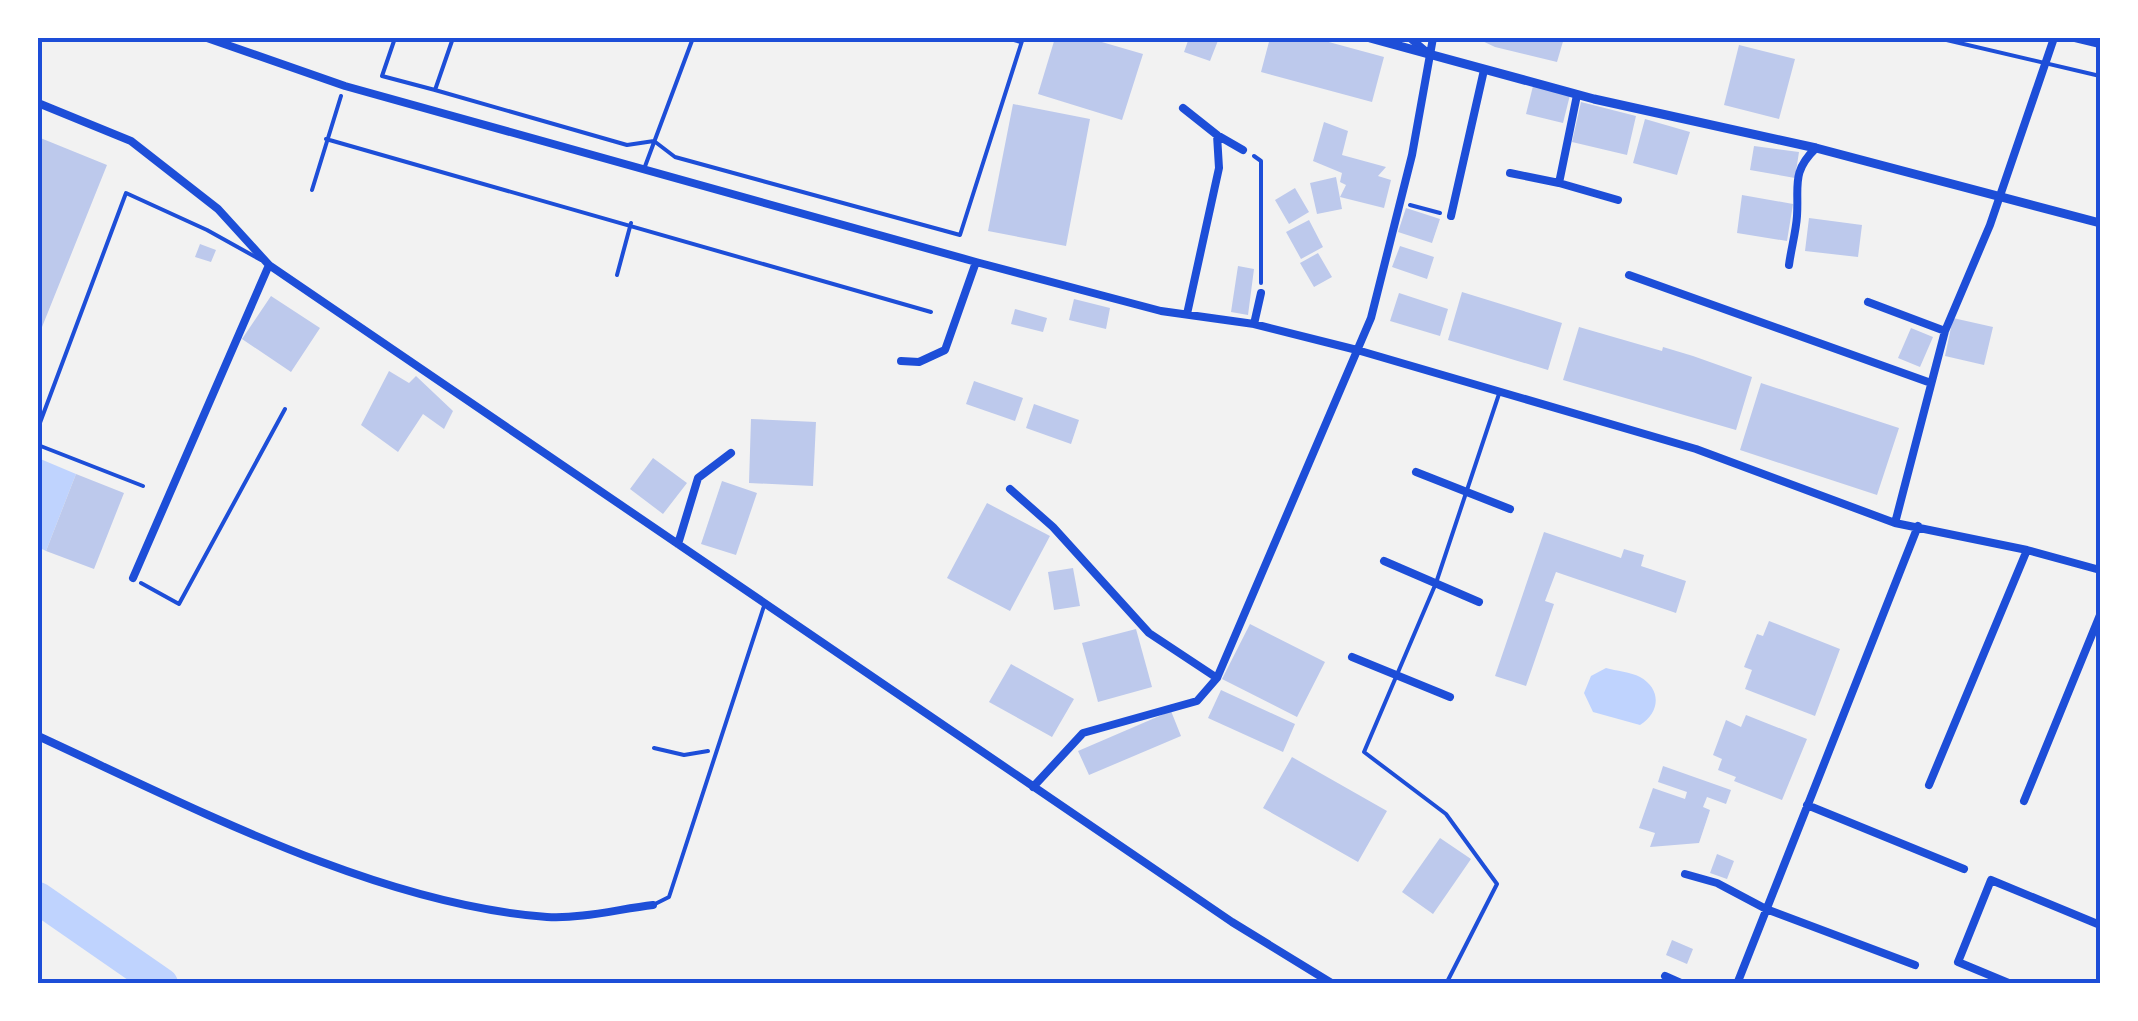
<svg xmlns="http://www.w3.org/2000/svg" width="2138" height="1021" font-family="Lora,serif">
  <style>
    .water { fill: #bfd3fe }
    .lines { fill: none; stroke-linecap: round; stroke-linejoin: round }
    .river { stroke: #bfd3fe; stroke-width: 32 }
    .building { fill: #bdc9ec }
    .path { stroke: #1d4ed8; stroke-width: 4 }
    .service { stroke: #1d4ed8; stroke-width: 4 }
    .minor { stroke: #1d4ed8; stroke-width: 8 }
    .tertiary { stroke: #1d4ed8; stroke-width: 9 }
    .neatline { fill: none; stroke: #1d4ed8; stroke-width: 4 }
  </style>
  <rect width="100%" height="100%" fill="#f2f2f2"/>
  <path class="water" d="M38 458 76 474 46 551 38 547Z
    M1606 668C1616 671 1631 672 1640 677 1662 689 1660 713 1640 725L1593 712 1584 693 1591 676Z"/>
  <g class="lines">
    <path class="river" d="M38 898 162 984"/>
  </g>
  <path class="building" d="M1055 38H1088L1143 54 1122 120 1038 94Z
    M1189 38H1219L1210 61 1184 52Z
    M1270 38H1314L1384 57 1372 102 1261 72Z
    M1476 38H1564L1557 62 1495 47Z
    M1739 45 1795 59 1779 119 1724 105Z
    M1533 86 1570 95 1563 123 1526 114Z
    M1581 102 1636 116 1627 155 1572 142Z
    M1013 104 1090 119 1066 246 988 231Z
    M1645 119 1690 132 1677 175 1633 163Z
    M1324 122 1348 131 1342 155 1386 167 1378 176 1391 180 1384 208 1340 197 1346 185 1340 182 1342 173 1313 161Z
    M38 137 107 165 38 337Z
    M1754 146 1799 152 1795 178 1750 170Z
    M1336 177 1342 209 1317 214 1310 183Z
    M1295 188 1309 212 1289 224 1275 200Z
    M1742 195 1793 204 1787 241 1737 233Z
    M1406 208 1440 219 1432 243 1398 232Z
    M1809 218 1862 225 1858 257 1805 251Z
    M1309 220 1323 247 1301 259 1286 232Z
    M200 244 216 250 211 262 195 257Z
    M1400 246 1434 257 1427 279 1392 267Z
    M1318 253 1332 277 1314 287 1300 263Z
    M1238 266 1254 269 1248 315 1231 312Z
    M1462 292 1562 323 1548 370 1448 340Z
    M1399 293 1448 309 1440 336 1390 321Z
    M271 296 320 328 291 372 242 339Z
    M1074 299 1110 308 1106 329 1069 320Z
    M1015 309 1047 318 1043 332 1011 324Z
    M1953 318 1993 327 1984 365 1945 356Z
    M1579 327 1662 351 1663 347 1693 356 1752 377 1736 430 1563 380Z
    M1911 328 1933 337 1920 367 1898 358Z
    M389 371 409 383 416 376 453 411 444 429 423 414 398 452 361 425Z
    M974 381 1023 398 1015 421 966 404Z
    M1761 383 1899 428 1877 495 1740 450Z
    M1034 404 1079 420 1071 444 1026 428Z
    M751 419 816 422 813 486 749 483Z
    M653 458 687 483 663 514 630 489Z
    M76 474 124 493 94 569 46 551Z
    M722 481 757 493 736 555 701 544Z
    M987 503 1050 536 1010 611 947 578Z
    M1544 532 1621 558 1624 549 1644 555 1641 566 1686 581 1676 613 1556 572 1545 601 1554 604 1526 686 1495 676Z
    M1073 568 1080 606 1054 610 1048 572Z
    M1769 621 1840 649 1815 716 1745 689 1752 670 1744 667 1757 634 1763 636Z
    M1250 624 1325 662 1297 717 1222 679Z
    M1136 629 1152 687 1098 702 1082 643Z
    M1011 664 1074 699 1052 737 989 702Z
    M1221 690 1295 724 1283 752 1208 718Z
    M1171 711 1181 736 1089 775 1078 751Z
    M1746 715 1807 739 1782 800 1734 781 1736 777 1718 770 1722 759 1713 755 1726 720 1741 727Z
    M1292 757 1387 811 1358 862 1263 808Z
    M1663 766 1731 790 1726 804 1707 797 1703 807 1710 810 1699 843 1650 847 1655 833 1639 828 1653 788 1685 799 1687 792 1658 782Z
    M1440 838 1471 859 1433 914 1402 892Z
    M1717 854 1734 861 1727 879 1710 873Z
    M1672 940 1693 949 1687 964 1666 955Z"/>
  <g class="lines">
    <path class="path" d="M326 139 931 312
      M1254 156 1261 161V283
      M312 190 341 96
      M1410 205 1440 213
      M617 275 631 223
      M141 583 179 604 285 409
      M654 748 684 755 708 751"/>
    <path class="service" d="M395 38 382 76 435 90
      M453 38 435 90 627 145 654 141 675 157 960 235 1023 38
      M1007 38 1021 42
      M1938 38 2100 76
      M644 169 693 38
      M38 428 126 193 207 230 261 260
      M38 445 143 486
      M653 905 669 897 764 606
      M1446 984 1497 884 1446 814 1364 752 1436 583 1500 391"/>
    <path class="minor" d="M207 38 345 86 976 262 1161 311 1254 324 1357 350 1696 449 1895 523 2027 550 2100 570
      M1410 38 1429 54
      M2075 38 2100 44
      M1577 95 1559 183 1618 200
      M38 103 131 141 218 209 269 265 1232 922 1333 984
      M1183 108 1217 135 1243 150
      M1510 173 1559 183
      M1451 216 1484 70
      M1789 265C1791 249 1796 232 1797 216 1799 186 1791 172 1816 148
      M1629 275 1931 383
      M1868 302 1945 331
      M1187 314 1219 168 1217 135
      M1254 324 1261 293
      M901 361 919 362 945 350 976 262
      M1416 472 1510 509
      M1010 489 1053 527 1149 633 1217 678
      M1895 523 1945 331 1990 225 2054 38
      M678 544 698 478 731 453
      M1384 561 1479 602
      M133 578 269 265
      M1352 657 1450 697
      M38 736C190 806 378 905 547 917 581 919 619 909 653 905
      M1929 785 2027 550
      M1033 787 1083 733 1197 701 1217 678 1371 318 1412 155 1433 38
      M2024 801 2100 615
      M1807 805 1964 869
      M1685 874 1717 883 1766 909 1915 965
      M1665 976 1683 984
      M1737 984 1918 526
      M2011 984 1958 962 1991 880 2100 925"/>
    <path class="tertiary" d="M1370 38 1594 99 1816 148 2100 223"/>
  </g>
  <rect width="2138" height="1021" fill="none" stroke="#ffffff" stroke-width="80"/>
  <rect x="40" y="40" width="2058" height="941" class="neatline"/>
</svg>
